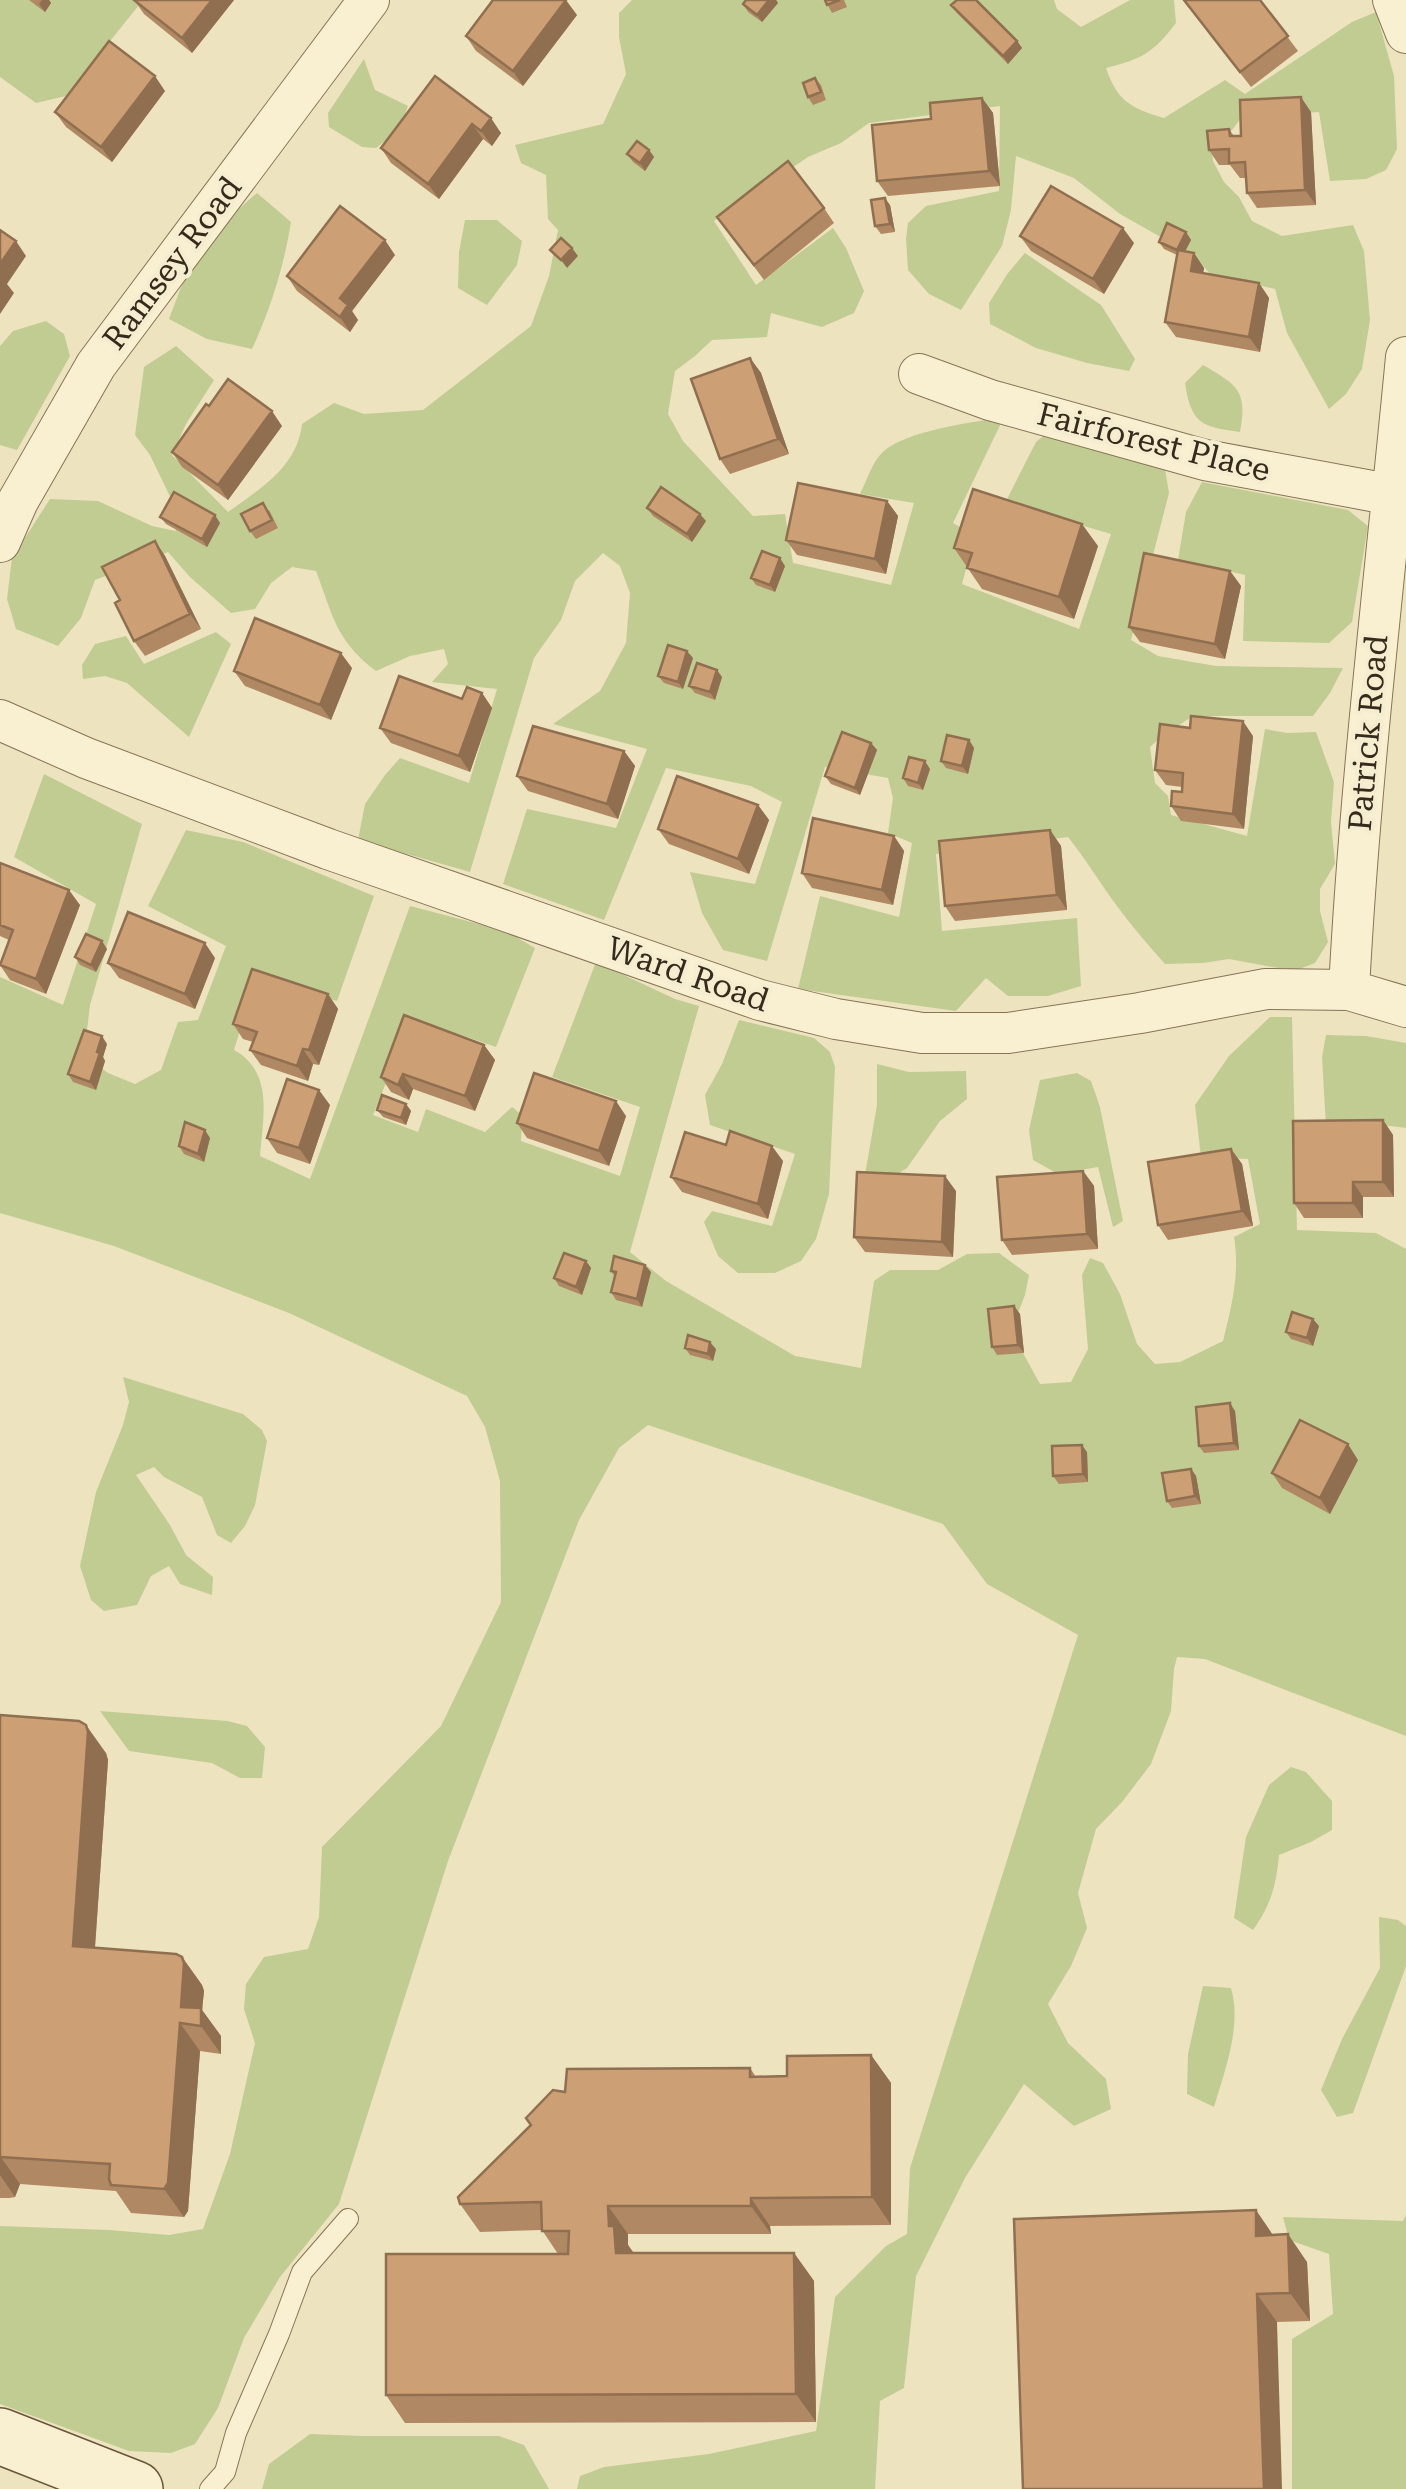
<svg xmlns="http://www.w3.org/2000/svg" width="1406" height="2489" font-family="'Roboto Serif',serif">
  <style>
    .green { fill: #c1cc93 }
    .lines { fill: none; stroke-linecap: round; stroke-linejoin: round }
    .service-casing { stroke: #877457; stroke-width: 22 }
    .minor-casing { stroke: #877457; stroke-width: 42 }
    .secondary-casing { stroke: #68553b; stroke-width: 58 }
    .service { stroke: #f9f0d2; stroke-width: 20 }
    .minor { stroke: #f9f0d2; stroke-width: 40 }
    .secondary { stroke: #f9f0d2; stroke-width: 55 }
    .wall { fill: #b08964 }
    .shaded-wall { fill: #906f51 }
    .building { fill: #cd9f74; stroke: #906f51; stroke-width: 2.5 }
    .labels { text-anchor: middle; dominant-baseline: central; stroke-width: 8; stroke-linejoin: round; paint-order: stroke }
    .street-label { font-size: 32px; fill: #362a1c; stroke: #f5edcf }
  </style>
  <rect width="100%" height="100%" fill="#eee3bf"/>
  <path class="green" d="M0 0H143L66 96 36 103 0 77Z
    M632 0H1054L1057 9 1081 27 1130 0H1174L1176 23C1153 53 1142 59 1106 68 1117 101 1132 109 1164 118L1225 80 1245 94 1352 22 1376 12 1394 76 1397 149 1386 170 1366 179 1330 181 1319 112 1242 117 1232 130 1211 142 1213 161 1224 182 1239 197 1252 221 1282 236 1353 225 1364 251 1370 320 1362 369 1346 394 1329 409 1287 333 1275 289 1210 274 1196 257 1120 214 1074 178 1016 156 1011 210 1002 246 961 310 929 294 908 270 906 239 908 223 926 206 999 191 1000 106 869 123 841 143 808 157 714 221 756 285 833 228 846 248 864 291 854 313 822 327 771 313 767 337 712 340 695 356 675 371 668 414 683 441 753 516 785 514 793 563 891 585 914 503 860 494C867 480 872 462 883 452 904 431 974 422 1004 417L953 523 975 536 962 584 1079 629 1111 534 1005 503 1036 442 1048 432 1165 469 1169 493 1131 640 1158 656 1216 666 1343 668 1330 693 1313 716H1193L1161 737 1150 747 1155 783 1168 796 1171 815 1247 836 1265 729 1287 733 1316 732 1334 782 1331 822 1335 864 1320 889V911L1328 942 1315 963 1294 971 1229 959 1203 963 1165 964C1147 944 1130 924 1114 902 1098 880 1085 858 1068 837L936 854 942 931 1077 918 1081 986 1048 996H1008L986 978 956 1011 798 989 820 896 899 917 912 843 888 833 893 798 888 778 825 767 767 961 723 950 702 913 690 872 755 884 782 802 751 786 666 768 604 920 503 884 527 809 616 828 647 749 553 724 600 691 626 643 630 593 620 566 603 553 575 581 561 620 534 658 470 872 358 840 365 804 385 775 400 758 469 783 497 689 432 682 448 664 444 649 410 656 376 671C336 641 333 616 316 571L292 567 271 583 255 609 231 613 190 577 168 552 95 580 81 618 58 646 16 629 7 599 12 558 50 499 98 501 152 526 176 531 178 513 150 455 135 435 144 367 176 346 214 380 186 424 172 455 228 512C261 488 297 467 302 424L334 403 364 414 423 410 531 326 549 276 558 230 548 219 546 175 521 163 515 145 603 124 626 74 619 37V13Z
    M364 59 375 90 408 106 399 130 376 148 362 147 329 127 328 113Z
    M257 193 291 222C284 266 271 308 252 349L207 339 169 319 183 282 226 220Z
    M465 220H497L522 241 517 265 487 305 458 288 459 252Z
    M1025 253 1101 305 1135 359 1129 371 1087 363 1036 348 990 324 989 303 1008 273Z
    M46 321 64 334 70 356 17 450 0 445V346L13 331Z
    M1203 365C1237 385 1248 390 1240 432 1201 427 1191 423 1185 383Z
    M1202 482 1348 510 1368 526 1352 622 1329 643 1243 641 1245 575 1178 560 1186 512Z
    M216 632 231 644 189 737 127 683 105 676 83 679 82 665 95 644 126 636 144 664Z
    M44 774 142 824 90 1005 84 1055 108 1073 135 1084 161 1070 178 1022 198 1020 226 946 148 906 186 830 243 842 374 896 337 1001 257 975 234 1050C274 1072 263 1117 260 1156L310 1179 410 906 506 931 535 948 496 1047 412 1018 373 1115 418 1132 426 1109 485 1132 512 1107 522 1115 521 1141 620 1176 640 1107 552 1077 596 962 675 999 699 1006 630 1252 666 1281 795 1356 861 1368 874 1281 890 1270H938L967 1254 999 1253 1029 1275 1025 1295 1011 1331 1040 1384 1071 1382 1088 1349 1082 1275 1090 1258 1103 1263 1120 1294 1137 1344 1155 1364 1180 1362 1223 1341C1232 1305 1240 1273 1234 1237L1260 1224 1248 1159 1201 1157 1195 1105 1229 1056 1270 1017H1292L1297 1230 1376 1233 1406 1249V1736L1205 1659 1177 1657 1174 1669 1171 1711 1151 1764 1122 1802 1096 1829 1078 1893 1087 1928 1071 1966 1048 2004 1068 2043 1106 2079 1111 2109 1074 2126 1024 2084 965 2178 916 2276 904 2388 880 2401 875 2489H577L580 2476 604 2467 709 2454 816 2431 835 2297 886 2246 907 2234 910 2168 1078 1635 987 1584 943 1524 648 1425 619 1448 579 1520 448 1861 339 2204 280 2277 244 2338 218 2408 195 2444 171 2453 129 2451 0 2404V2226L109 2230 169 2235 203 2229 230 2154 255 2043 244 2009 246 1984 264 1957 308 1949 319 1917 322 1847 441 1726 501 1602 500 1481 485 1427 467 1396 289 1313 114 1246 0 1213V977L63 1005 96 904 14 857Z
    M739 1020 814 1038 830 1052 835 1067 829 1194 816 1239 801 1261 775 1273H738L718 1256 704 1222 712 1211 772 1226 795 1154 710 1125 705 1095 722 1064Z
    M1326 1035 1366 1036 1406 1043V1128C1380 1123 1353 1128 1326 1126L1322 1057Z
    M877 1064 909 1072 966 1071 967 1099 940 1121 907 1168 894 1176 865 1175 877 1105Z
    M1077 1073 1091 1081 1100 1107 1123 1221 1113 1227 1098 1167 1058 1174 1033 1160 1029 1130 1040 1080Z
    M123 1377 243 1414 262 1430 267 1441 255 1505 245 1526 231 1543 217 1535 202 1497 164 1477 154 1467 136 1475 170 1525 186 1555 213 1577 212 1595 180 1584 169 1566 151 1576 137 1605 104 1611 91 1600 80 1566 96 1492 123 1425 129 1402Z
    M100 1711 227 1721 247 1726 265 1747 262 1778H240L212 1763 129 1751Z
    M1291 1767 1306 1772 1332 1801V1830L1311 1842 1279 1855C1276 1886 1271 1905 1253 1930L1234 1918 1246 1837 1269 1785Z
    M1379 1917 1398 1920 1406 1926V1966L1353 2113 1337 2117 1321 2090 1342 2039 1380 1968Z
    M1203 1986 1231 1988C1242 2026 1225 2070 1214 2107L1187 2094 1188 2054Z
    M1406 2215V2489H1292V2339L1333 2314 1329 2254 1289 2240 1283 2217 1403 2221Z
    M310 2434 362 2436H499L524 2445 549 2489H262L269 2464Z"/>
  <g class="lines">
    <g class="service-casing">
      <path id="service" d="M210 2489 225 2472 236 2433 279 2334 302 2272 348 2219"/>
    </g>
    <g class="minor-casing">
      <path id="minor" d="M1393 0 1406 33
        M919 374 990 400 1205 460 1393 495
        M0 542 18 501 96 365 369 0
        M0 720 86 758 328 849 760 1000 836 1019 922 1033H1008L1140 1013 1266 989 1349 990 1406 1007
        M1349 990C1360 778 1386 568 1406 357"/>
    </g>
    <g class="secondary-casing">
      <path id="secondary" d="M0 2436 135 2489"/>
    </g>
    <use href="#service" class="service"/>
    <use href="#minor" class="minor"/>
    <use href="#secondary" class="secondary"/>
  </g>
  <path class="wall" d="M29 0H49L51 3 45 12Z
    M134 0H234L192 53 144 14Z
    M746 0H776L778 3 762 22 748 12 743 4Z
    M825 0H844L847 7 832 13Z
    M1183 0H1260L1298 51 1251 87Z
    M951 5 1017 41 1022 48 1008 64 957 13Z
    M577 15 523 86 476 51 466 36Z
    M435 76 501 133 492 146 483 139 439 199 391 163 381 148Z
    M815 78 821 85 826 100 813 105 808 97Z
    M165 91 112 162 66 127 55 112Z
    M982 98 993 113 1000 186 888 196 877 181 931 119Z
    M1311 112 1316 205 1257 208 1247 193 1246 178H1240L1230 165H1219L1209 150 1229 129 1234 136H1241Z
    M649 150 654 157 645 171 633 162 627 154Z
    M890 205 895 232 881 234 875 226Z
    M824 208 834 223 764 280 717 217Z
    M1186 232 1191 240 1185 252 1194 253 1204 268 1203 273 1259 283 1269 298 1260 352 1176 337 1165 322 1177 255 1164 249 1159 242Z
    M1020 236 1134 243 1104 294 1031 251Z
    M395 255 352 311 358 320 350 332 297 291 287 276Z
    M750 358 761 373 789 454 730 474 720 459Z
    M282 426 228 500 182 467 172 452Z
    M887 501 898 516 886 574 797 555 786 540Z
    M647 508 706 521 692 542 653 516Z
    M269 510 278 528 256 539 250 531Z
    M160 517 220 523 207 547 166 524Z
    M155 541 165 556 201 629 145 656 134 641 120 600Z
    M1098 546 1074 619 982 589 954 548Z
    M785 566 775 592 756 585 751 578Z
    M1230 571 1241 586 1225 659 1140 642 1129 627Z
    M693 658 683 689 664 683 658 676Z
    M352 668 331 720 245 686 234 671Z
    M722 677 715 700 695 693 689 686Z
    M482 693 492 708 470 772 391 743 380 728Z
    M1253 736 1244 829 1181 821 1171 806 1182 792V787L1166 785 1155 770Z
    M969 740 974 748 968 774 946 768 941 761Z
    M871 743 877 750 860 795 831 784 825 776Z
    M624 751 635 766 618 819 528 791 517 776Z
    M930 769 923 790 908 786 903 778Z
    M758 805 769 820 749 874 669 844 658 829Z
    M1050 830 1061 846 1067 910 955 921 945 906Z
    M894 836 904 851 893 905 812 888 802 873Z
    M0 863 80 905 46 994 10 980 0 965 9 940 0 936Z
    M107 949 96 972 80 965 75 957Z
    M215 958 195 1009 119 978 108 963Z
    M328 994 338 1009 319 1065 313 1064 308 1081 261 1065 250 1050 253 1042 243 1039 233 1024Z
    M107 1044 103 1057 105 1061 96 1090 73 1082 68 1074Z
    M484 1045 495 1060 475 1111 413 1089 409 1100 391 1092 381 1077Z
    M406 1104 411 1111 406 1125 383 1117 377 1110Z
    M330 1105 310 1164 277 1153 267 1138Z
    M626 1116 609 1166 527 1138 517 1123Z
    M1383 1120 1393 1135 1394 1197H1363V1218H1304L1294 1203Z
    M210 1138 204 1162 184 1154 179 1146Z
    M1231 1149 1242 1164 1253 1226 1168 1240 1158 1225Z
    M783 1161 768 1219 682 1192 671 1177Z
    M1083 1171 1094 1186 1098 1249 1012 1255 1002 1240Z
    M956 1191 953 1257 865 1252 854 1237Z
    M586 1261 591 1268 582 1295 559 1286 554 1278Z
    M611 1271 651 1272 642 1307 616 1300 611 1292 615 1277Z
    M1014 1306 1020 1314 1024 1353 997 1355 992 1347Z
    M1319 1326 1313 1346 1291 1339 1286 1332Z
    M685 1348 716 1349 713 1361 690 1355Z
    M1235 1411 1239 1450 1204 1453 1199 1446Z
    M1087 1452 1088 1482 1059 1484 1053 1476Z
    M1358 1460 1330 1514 1282 1488 1272 1473Z
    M1191 1469 1196 1476 1201 1504 1172 1508 1167 1501Z
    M0 1715 106 1753 108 1760 95 1948 182 1957 202 1985 204 1991 202 2010 221 2036V2054L200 2051 188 2211 184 2217 131 2213 116 2191 20 2184 15 2197 10 2198H0Z
    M871 2055 891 2083V2225L770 2226 771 2234H628V2245L634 2253H794L814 2281 816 2422 405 2423 386 2395 558 2254 542 2230 480 2232 460 2204 565 2092 750 2068 756 2077 787 2076Z
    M1273 2235 1307 2262 1310 2321 1277 2322 1023 2489Z"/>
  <path class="shaded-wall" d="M42 0H49L51 3 45 12 39 4Z
    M212 0H234L192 53 182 38Z
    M566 0 577 15 523 86 513 71Z
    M769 0H776L778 3 762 22 757 15Z
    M1017 41 1022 48 1008 64 1003 56Z
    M155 76 165 91 112 162 101 147Z
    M1301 97 1311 112 1316 205 1305 190Z
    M982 98 993 113 1000 186 989 171Z
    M491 118 501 133 492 146 481 131Z
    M472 124 483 139 439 199 428 184Z
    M649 150 654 157 645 171 640 163Z
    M885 198 890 205 895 232 890 224Z
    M1123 228 1134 243 1104 294 1093 279Z
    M1186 232 1191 240 1182 257 1177 250Z
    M385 240 395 255 352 311 358 320 350 332 340 317V298Z
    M16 241 26 256 7 284 14 293 0 314V264Z
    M572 248 578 256 567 268 561 260Z
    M1194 253 1204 268 1201 286 1191 271Z
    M1259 283 1269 298 1260 352 1249 337Z
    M750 358 761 373 789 454 778 439Z
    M272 411 282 426 228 500 218 485Z
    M887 501 898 516 886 574 875 559Z
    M700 514 706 521 692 542 687 534Z
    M215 515 220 523 207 547 202 539Z
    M1082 524 1098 546 1074 619 1059 597Z
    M155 541 165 556 201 629 190 614Z
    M780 558 785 566 775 592 770 585Z
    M1230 571 1241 586 1225 659 1215 644Z
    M687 651 693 658 683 689 678 682Z
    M341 653 352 668 331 720 320 705Z
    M717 670 722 677 715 700 710 692Z
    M482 693 492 708 470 772 459 756Z
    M1243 721 1253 736 1244 829 1233 814Z
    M969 740 974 748 968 774 962 766Z
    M871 743 877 750 860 795 855 788Z
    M624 751 635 766 618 819 607 804Z
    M925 761 930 769 923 790 918 783Z
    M758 805 769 820 749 874 738 859Z
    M1050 830 1061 846 1067 910 1057 895Z
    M894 836 904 851 893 905 882 890Z
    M69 890 80 905 46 994 36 979Z
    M102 941 107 949 96 972 91 965Z
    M205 943 215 958 195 1009 185 994Z
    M328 994 338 1009 319 1065 309 1050Z
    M102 1036 107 1044 103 1057 105 1061 96 1090 90 1082Z
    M484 1045 495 1060 475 1111 465 1096Z
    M303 1049 313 1064 308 1081 297 1066Z
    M403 1074 413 1089 409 1100 398 1085Z
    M319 1090 330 1105 310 1164 299 1148Z
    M616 1101 626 1116 609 1166 599 1151Z
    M406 1104 411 1111 406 1125 401 1118Z
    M1383 1120 1393 1135 1394 1197 1383 1182Z
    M205 1130 210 1138 204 1162 198 1154Z
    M772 1146 783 1161 768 1219 758 1204Z
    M1231 1149 1242 1164 1253 1226 1242 1211Z
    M1083 1171 1094 1186 1098 1249 1087 1234Z
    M945 1176 956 1191 953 1257 942 1242Z
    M1353 1182 1363 1197V1218L1353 1203Z
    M586 1261 591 1268 582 1295 576 1287Z
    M645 1265 651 1272 642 1307 637 1299Z
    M1014 1306 1020 1314 1024 1353 1018 1345Z
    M1313 1319 1319 1326 1313 1346 1307 1338Z
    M710 1342 716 1349 713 1361 708 1354Z
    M1230 1403 1235 1411 1239 1450 1234 1443Z
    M1348 1444 1358 1460 1330 1514 1320 1498Z
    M1082 1445 1087 1452 1088 1482 1083 1474Z
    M1191 1469 1196 1476 1201 1504 1195 1496Z
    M86 1725 106 1753 108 1760 93 1974 73 1946Z
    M182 1957 202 1985 204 1991 202 2010 221 2036V2054L201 2026 181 2007Z
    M180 2023 200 2051 188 2211 184 2217 164 2189Z
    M871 2055 891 2083V2225L872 2197Z
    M0 2156 20 2184 15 2197 0 2175Z
    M751 2198 770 2226 771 2234 751 2206Z
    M608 2206 628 2234V2245L634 2254 616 2253 609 2226Z
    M1256 2210 1275 2238 1256 2236Z
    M1288 2234 1307 2262 1310 2321 1290 2293Z
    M794 2253 814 2281 816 2422 796 2394Z
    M1257 2294 1277 2322 1282 2489H1264Z"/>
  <path class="building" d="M134 0H212L182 38Z
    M493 0H566L513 71 466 36Z
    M746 0H769L757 15 743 4Z
    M825 0H840L827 5Z
    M957 0H976L1017 41 1003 56 951 5Z
    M1184 0H1260L1288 36 1240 72Z
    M109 41 155 76 101 147 55 112Z
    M435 76 491 118 481 131 472 124 428 184 381 148Z
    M815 78 821 92 808 97 803 83Z
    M1301 97 1305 190 1247 193 1245 162 1229 163V149L1209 150 1207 131 1229 129 1230 136H1241L1240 100Z
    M982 98 989 171 877 181 872 125 931 119 930 103Z
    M637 141 649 150 640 163 627 154Z
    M788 161 824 208 754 265 717 217Z
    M1051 186 1123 228 1093 279 1020 236Z
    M885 198 890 224 875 226 871 200Z
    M340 206 385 240 340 298 348 305 340 317 287 276Z
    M1167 223 1186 232 1177 250 1159 242Z
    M0 230 16 241 0 264Z
    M561 238 572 248 561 260 550 250Z
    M1178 250 1194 253 1191 271 1259 283 1249 337 1165 322Z
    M750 358 778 439 720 459 691 379Z
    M228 379 272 411 218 485 172 452 206 404 209 406Z
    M798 483 887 501 875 559 786 540Z
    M661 487 700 514 687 534 647 508Z
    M973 489 1082 524 1059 597 967 568 972 553 954 548Z
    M174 492 215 515 202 539 160 517Z
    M263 503 272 520 250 531 241 514Z
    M155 541 190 614 134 641 115 603 120 600 102 567Z
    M762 551 780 558 770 585 751 578Z
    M1144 553 1230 571 1215 644 1129 627Z
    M255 618 341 653 320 705 234 671Z
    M668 645 687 651 678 682 658 676Z
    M697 663 717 670 710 692 689 686Z
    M399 676 462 699 467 687 482 693 459 756 380 728Z
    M1191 716 1243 721 1233 814 1171 806 1172 791 1182 792 1183 773 1155 770 1160 724 1190 728Z
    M533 726 624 751 607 804 517 776Z
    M842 732 871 743 855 788 825 776Z
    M947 735 969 740 962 766 941 761Z
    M909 757 925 761 918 783 903 778Z
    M677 776 758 805 738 859 658 829Z
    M813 818 894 836 882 890 802 873Z
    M1050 830 1057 895 945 906 939 841Z
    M0 863 69 890 36 979 0 965 13 930 0 925Z
    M128 912 205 943 185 994 108 963Z
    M86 934 102 941 91 965 75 957Z
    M252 969 328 994 309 1050 303 1049 297 1066 250 1050 257 1032 233 1024Z
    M404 1015 484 1045 465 1096 403 1074 398 1085 381 1077Z
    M84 1030 102 1036 97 1052 100 1053 90 1082 68 1074Z
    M534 1073 616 1101 599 1151 517 1123Z
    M287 1079 319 1090 299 1148 267 1138Z
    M382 1095 406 1104 401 1118 377 1110Z
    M1383 1120V1182H1353V1203H1294L1293 1121Z
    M185 1122 205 1130 198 1154 179 1146Z
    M730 1131 772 1146 758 1204 671 1177 685 1132 726 1145Z
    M1231 1149 1242 1211 1158 1225 1148 1162Z
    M1083 1171 1087 1234 1002 1240 997 1177Z
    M857 1172 945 1176 942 1242 854 1237Z
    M564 1253 586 1261 576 1287 554 1278Z
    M614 1256 645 1265 637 1299 611 1292 616 1272 611 1271Z
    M1014 1306 1018 1345 992 1347 988 1309Z
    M1292 1312 1313 1319 1307 1338 1286 1332Z
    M688 1335 710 1342 708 1354 685 1348Z
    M1230 1403 1234 1443 1199 1446 1196 1407Z
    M1300 1420 1348 1444 1320 1498 1272 1473Z
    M1082 1445 1083 1474 1053 1476 1052 1446Z
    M1191 1469 1195 1496 1167 1501 1162 1473Z
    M0 1715 79 1721 86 1725 88 1732 73 1946 176 1954 182 1957 184 1963 181 2007 201 2008V2026L180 2023 168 2183 164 2189 111 2185 109 2179 110 2164 0 2157Z
    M871 2055 872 2197 751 2198V2206H608L609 2226H614L616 2253H794L796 2394 386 2395V2254H568L569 2231H542L541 2202 460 2204 458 2197 531 2125 526 2118 553 2090 565 2092 567 2069 750 2068V2077L787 2076V2056Z
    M1256 2210V2236L1288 2234 1290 2293 1257 2294 1264 2489H1023L1014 2219Z"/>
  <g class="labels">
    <g class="street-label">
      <text transform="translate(172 263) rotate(-53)">Ramsey Road</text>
      <text transform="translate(1154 442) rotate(14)">Fairforest Place</text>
      <text transform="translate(1368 733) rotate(-85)">Patrick Road</text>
      <text transform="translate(688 974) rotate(19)">Ward Road</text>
    </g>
  </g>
</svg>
